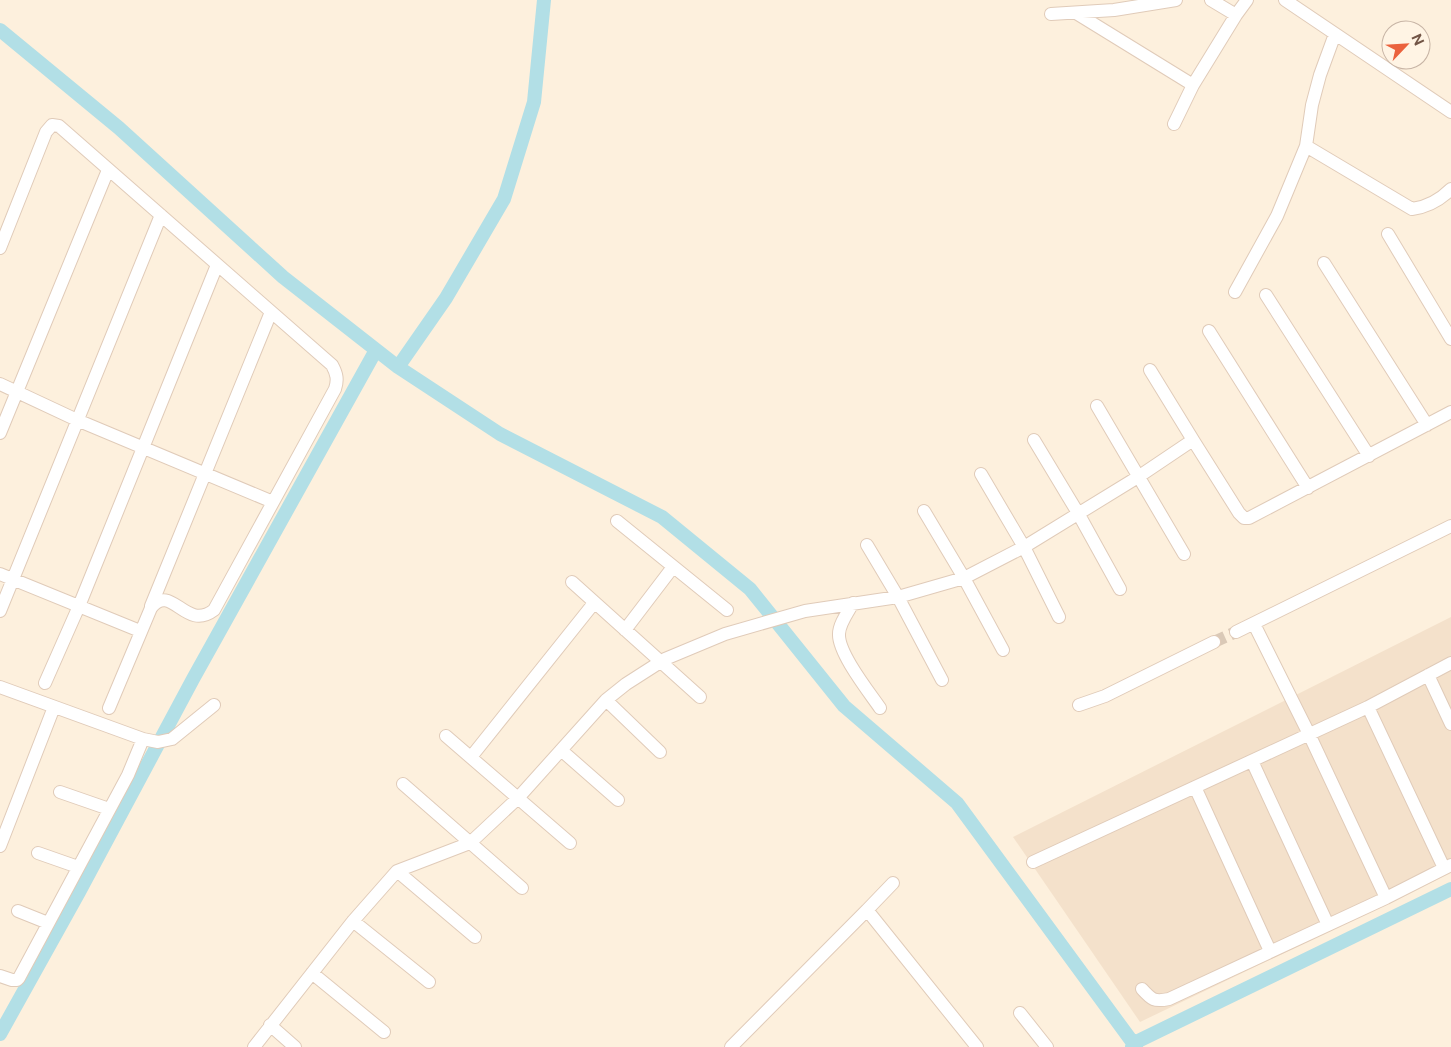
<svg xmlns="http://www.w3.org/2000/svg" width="1451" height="1047" font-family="'Public Sans',sans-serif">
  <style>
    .residential { fill: #f4e1cb }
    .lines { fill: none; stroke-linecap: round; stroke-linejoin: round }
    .canal { stroke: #b2dfe6; stroke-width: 14 }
    .minor-tunnel { stroke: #dac9b7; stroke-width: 12; stroke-dasharray: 12 6; stroke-linecap: butt }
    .minor-casing { stroke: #e0cbb9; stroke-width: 14 }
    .minor { stroke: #fff; stroke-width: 12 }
  </style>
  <rect width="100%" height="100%" fill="#fdf0dd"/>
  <path class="residential" d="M1451 617V873L1140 1022 1013 837Z"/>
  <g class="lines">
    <path class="canal" d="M0 30 119 128 283 277 398 367 500 434 662 517 750 589 844 706 957 803 1136 1047
      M398 367 446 298 504 199 534 102 544 0
      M0 1034 79 892 193 679 376 350
      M1132 1047 1134 1043 1451 889"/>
    <path class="minor-tunnel" d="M1214 642 1236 632"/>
    <g class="minor-casing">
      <path id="minor" d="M1211 0 1236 15 1247 0
        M1285 0 1451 112
        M1076 13 1193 85 1174 124
        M1051 14 1114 10 1176 0
        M1193 85 1236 15
        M1306 146 1412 209C1428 207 1440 200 1451 189
        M1388 234 1451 339
        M0 248 46 132 52 125 59 126 332 365C337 374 338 380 335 389L214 610C185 632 172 582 151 608L109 708
        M1324 263 1427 425
        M1235 292 1277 216 1306 146 1312 105 1320 75 1335 34
        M1266 295 1369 456
        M1209 331 1308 488
        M1150 370 1193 440
        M0 384 77 420 273 502
        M1097 406 1184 554
        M0 433 108 170
        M1034 440 1078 513 1120 589
        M981 474 1024 547 1059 617
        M924 511 964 578 1003 650
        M617 521 727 610
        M867 545 898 597 942 680
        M0 574 140 631
        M572 582 700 697
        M853 603C848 612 839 624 839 634 838 653 869 692 880 708
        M151 606 271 312
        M0 611 161 215
        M1254 624 1309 734 1386 898
        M625 630 673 567
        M1236 632 1451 526
        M1428 675 1451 724
        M45 683 79 606 217 265
        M0 687 143 739 158 742 172 739 214 705
        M606 700 660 752
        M1079 705 1105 696 1214 642
        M1368 707 1444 868
        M446 736 570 843
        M561 750 618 800
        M471 757 594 603
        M1252 761 1328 925
        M403 784 522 888
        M1195 787 1270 951
        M60 792 109 809
        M0 846 54 707
        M38 853 78 867
        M1033 862 1368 707 1451 663
        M397 871 475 937
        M867 910 893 883
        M18 911 48 923
        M353 921 429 982
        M312 973 384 1032
        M0 976 12 980H17L19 978 128 775 143 739
        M1142 989C1152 1000 1154 1002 1169 999L1386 898 1451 865
        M1020 1013 1047 1047
        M270 1025 295 1047
        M254 1047 353 921 397 871 470 843 518 798 606 700 626 684 665 659 725 634 805 611 898 597 964 578 1024 547 1138 477 1193 440 1239 513 1244 518H1249L1451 412
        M731 1047 867 910 977 1047"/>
    </g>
    <use href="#minor" class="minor"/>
  </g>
  <g transform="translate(1406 45) rotate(65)"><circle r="24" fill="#fff4e4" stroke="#c7b4a5"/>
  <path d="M0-4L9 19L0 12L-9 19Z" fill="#eb623d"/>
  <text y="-8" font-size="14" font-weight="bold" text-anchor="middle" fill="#725546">N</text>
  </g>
</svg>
